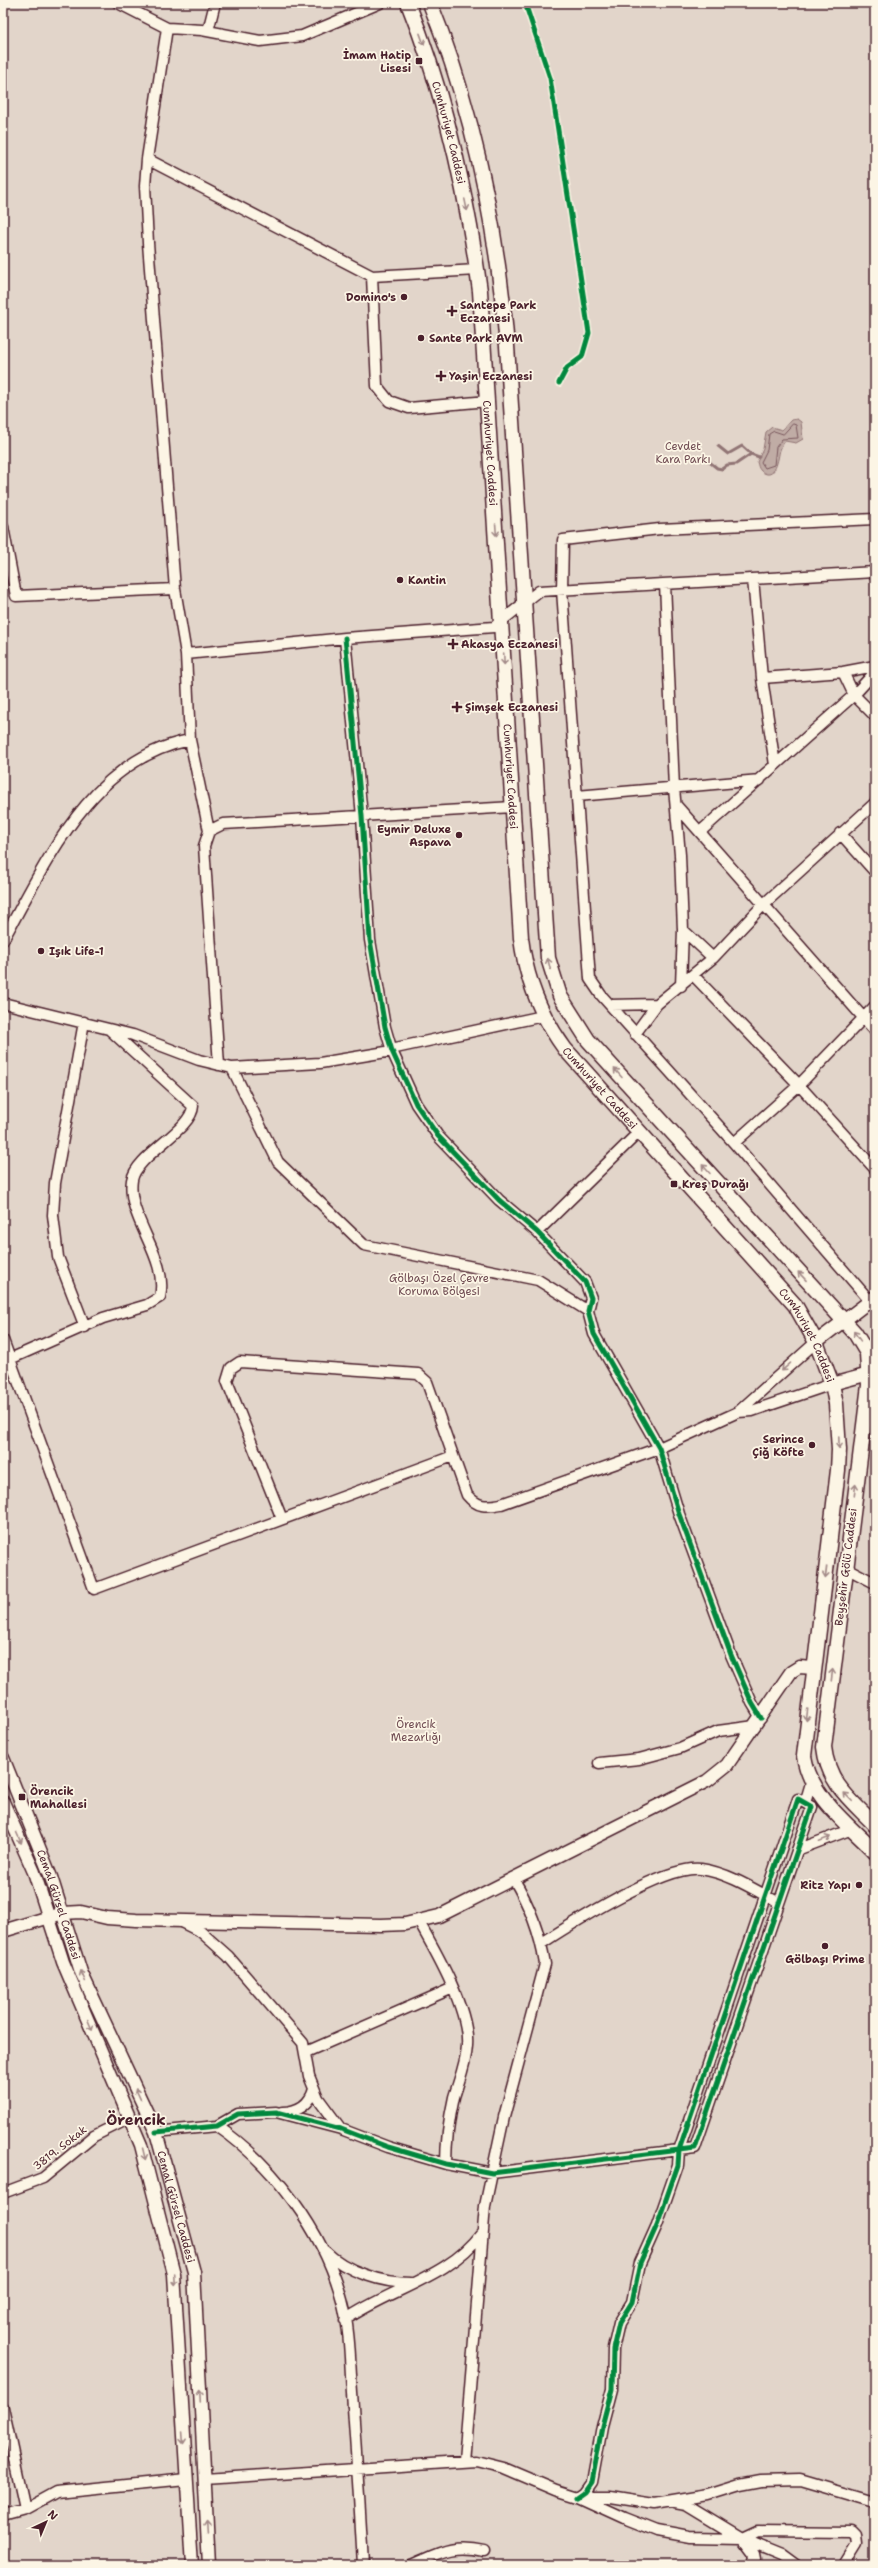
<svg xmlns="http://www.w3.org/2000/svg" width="878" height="2568" font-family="'Shantell Sans',sans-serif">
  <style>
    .green { fill: #e2d5ca; stroke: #967a7a }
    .water { fill: #c0aca5; stroke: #917474 }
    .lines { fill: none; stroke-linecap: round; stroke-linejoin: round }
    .shore { stroke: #79575c; stroke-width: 1 }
    .stream { stroke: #917474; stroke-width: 3 }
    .minor-casing { stroke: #4a1f2b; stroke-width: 13 }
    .tertiary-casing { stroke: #4a1f2b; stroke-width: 15 }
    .secondary-casing { stroke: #4a1f2b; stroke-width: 17 }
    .minor { stroke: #fcf5e5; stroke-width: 10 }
    .tertiary { stroke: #fcf5e5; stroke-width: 12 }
    .secondary { stroke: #fcf5e5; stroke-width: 14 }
    .cycleway-casing { stroke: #fcf5e5; stroke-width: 8 }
    .cycleway { stroke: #00873e; stroke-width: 5 }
    .oneway { stroke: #a38a88 }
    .poi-dot { fill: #4a1f2b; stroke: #fcf5e5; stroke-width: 1.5 }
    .labels { text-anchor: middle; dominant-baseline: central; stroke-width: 3.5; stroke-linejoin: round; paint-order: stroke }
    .poi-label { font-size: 11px; font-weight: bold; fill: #4a1f2b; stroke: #fcf5e5; text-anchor: start }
    .street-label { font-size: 11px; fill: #4a1f2b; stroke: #fcf5e5 }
    .park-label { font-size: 11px; fill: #704c53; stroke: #fcf5e5 }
    .district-label { font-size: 15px; font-weight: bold; fill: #4a1f2b; stroke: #fcf5e5 }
  </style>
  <rect width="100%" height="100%" fill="#fcf5e5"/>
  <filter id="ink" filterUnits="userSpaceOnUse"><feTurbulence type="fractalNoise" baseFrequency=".025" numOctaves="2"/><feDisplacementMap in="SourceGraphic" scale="8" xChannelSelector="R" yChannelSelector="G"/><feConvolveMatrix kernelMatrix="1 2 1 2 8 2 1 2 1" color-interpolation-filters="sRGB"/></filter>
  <g filter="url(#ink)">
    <path class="green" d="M3 3H875V2565H3Z"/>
    <path class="water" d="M797 419 801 422 803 439 796 443 785 441C783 444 781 447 780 450 778 457 776 483 761 471 758 468 758 465 757 462L763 449 766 432 772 427 782 430 791 420Z"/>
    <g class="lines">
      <path class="shore" d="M793 424 796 425 798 438 782 439 776 447 774 465 765 468 761 462 767 450 769 434 774 431 783 434Z"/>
      <path class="stream" d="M718 446 728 454 742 446 751 454 759 457
        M707 460 717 468 722 469 727 465 736 464 751 454"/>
      <g class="minor-casing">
        <path id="minor" d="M118 3 167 28 202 30 260 41 302 36 380 3
          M167 28 147 159 145 186 148 243 175 589 186 654
          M208 31 215 3
          M147 159 372 276
          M477 270 372 276 377 386 389 401 409 408 488 401
          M3 527 16 596 175 589
          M753 579 762 678 775 765
          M665 584 674 788 680 855 683 930 681 986
          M345 638 362 816 370 940 385 1027 392 1051 416 1104 438 1136 499 1200 537 1232 585 1282 591 1298 588 1311 594 1334 659 1448 679 1514 731 1655 752 1703 761 1718
          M843 672 854 695 875 716
          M762 678 843 672 875 666
          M577 796 760 780
          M676 805 875 1031
          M209 831 190 740 186 654 345 638 494 627 539 591 875 572
          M701 831 854 695 875 672
          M840 833 875 872
          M683 930 713 958
          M3 940C47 861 91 759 190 740
          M693 975 799 1085 875 1169
          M3 1003 133 1035 199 1060 232 1068 320 1063 392 1051
          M610 1005 657 1004
          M84 1022 55 1183 53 1215 58 1257 85 1327
          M635 1034 657 1004 713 958 765 903 875 803
          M391 1049 543 1016
          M219 1065 204 846 209 831 223 824 513 807
          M232 1068 278 1162 364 1245 538 1280 588 1311
          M734 1143 799 1085 875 1006
          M537 1232 640 1131
          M870 1301 734 1143 601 995 590 979 562 590 563 540 660 529 875 519
          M3 1340 94 1589 453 1456
          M10 1359 103 1318 147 1305 160 1297C169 1257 126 1218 132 1180 136 1155 192 1130 193 1106L110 1030
          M738 1412 752 1411 832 1384
          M282 1519 227 1381 231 1368 240 1362 418 1374 427 1382 467 1495C477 1507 486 1507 501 1504L659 1448 738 1412 816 1342
          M846 1568 875 1583
          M599 1763 639 1759 680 1748 718 1731 755 1726
          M805 1803 811 1783
          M797 1850 852 1829
          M181 1922 201 1932 228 1956 303 2043 309 2076 318 2098 341 2129
          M419 1922C436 1952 470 2011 467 2046 466 2064 459 2080 454 2097 449 2119 446 2141 446 2164
          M542 1943C573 1923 666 1864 701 1869 729 1873 755 1890 779 1903
          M306 2052 453 1988
          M282 2112C299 2112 310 2104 314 2089
          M217 2126C274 2165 324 2232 342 2300 350 2329 350 2362 352 2393 356 2450 360 2508 363 2565
          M156 2132 217 2126 238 2114 276 2112 341 2129 388 2147 446 2164 492 2173 679 2150 695 2148 812 1807 798 1799 679 2150 678 2165 657 2225 640 2263 632 2302 619 2323 613 2349 612 2389 602 2427 592 2482 585 2492 578 2497
          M3 2193 43 2178 94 2136 130 2118
          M325 2251C346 2272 383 2283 411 2283
          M345 2320C389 2289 449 2278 482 2233
          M3 2408 25 2509
          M464 2461 485 2206 504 2117 545 1964C540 1933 529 1904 513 1878
          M204 2479 476 2461 504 2468 556 2490 578 2497 624 2518 657 2531 689 2537 742 2538 781 2554 796 2565
          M582 2497H610L654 2504 708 2495 740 2485 761 2481 800 2480 875 2502
          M675 2502 686 2504 742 2538 757 2531 852 2532 856 2536 857 2544 844 2565
          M3 2515 25 2509 56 2492 186 2479
          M742 2538 754 2554 755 2559 750 2565
          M410 2565C439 2553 451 2544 483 2551"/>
      </g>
      <g class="tertiary-casing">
        <g id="tertiary">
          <path d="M816 1342 875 1297"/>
          <path d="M832 1384 869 1374 875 1377"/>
          <path id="s1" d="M3 1758 51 1877 81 1972 156 2132 194 2272 209 2565"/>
          <path d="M3 1802 34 1872 63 1962 141 2145 174 2274 192 2565"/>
          <path d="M3 1931 63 1913 81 1912 107 1918 136 1920 381 1925 405 1924 439 1916 707 1781 727 1765 791 1672 799 1667 814 1668"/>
        </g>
      </g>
      <g class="secondary-casing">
        <g id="secondary">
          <path id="s2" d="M408 3C445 95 467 194 480 291L521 938C526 979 540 1015 565 1049L795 1305 816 1342 832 1384 836 1404 839 1450 838 1470 804 1756C810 1797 848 1824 875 1852"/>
          <path d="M430 3C475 114 497 228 507 346L548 958 560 996 588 1040 855 1333 867 1353 869 1385 824 1747C828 1784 851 1800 875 1825"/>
        </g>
      </g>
      <use href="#minor" class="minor"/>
      <use href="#tertiary" class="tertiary"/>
      <use href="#secondary" class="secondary"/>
      <g class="cycleway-casing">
        <path id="cycleway" d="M525 3 550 78 589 333 582 357 567 368 559 383
          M345 638 362 816 370 940 385 1027 392 1051 416 1104 438 1136 499 1200 537 1232 585 1282 591 1298 588 1311 594 1334 659 1448 679 1514 731 1655 752 1703 761 1718
          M156 2132 217 2126 238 2114 276 2112 341 2129 388 2147 446 2164 492 2173 679 2150 695 2148 812 1807 798 1799 679 2150 678 2165 657 2225 640 2263 632 2302 619 2323 613 2349 612 2389 602 2427 592 2482 585 2492 578 2497"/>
      </g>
      <use href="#cycleway" class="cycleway"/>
    </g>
    <defs><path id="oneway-shaft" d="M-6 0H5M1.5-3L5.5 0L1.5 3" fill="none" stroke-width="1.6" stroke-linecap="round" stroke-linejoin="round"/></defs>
    <g class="oneway">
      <use href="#oneway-shaft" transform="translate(422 39) rotate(70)"/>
      <use href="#oneway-shaft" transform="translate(466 205) rotate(78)"/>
      <use href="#oneway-shaft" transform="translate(496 530) rotate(86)"/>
      <use href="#oneway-shaft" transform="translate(504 659) rotate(87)"/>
      <use href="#oneway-shaft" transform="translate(549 964) rotate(-104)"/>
      <use href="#oneway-shaft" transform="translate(618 1073) rotate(-132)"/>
      <use href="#oneway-shaft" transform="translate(706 1169) rotate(-132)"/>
      <use href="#oneway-shaft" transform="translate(802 1276) rotate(-133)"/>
      <use href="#oneway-shaft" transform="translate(857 1336) rotate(-125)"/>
      <use href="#oneway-shaft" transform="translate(786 1367) rotate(139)"/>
      <use href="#oneway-shaft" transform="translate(839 1443) rotate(88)"/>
      <use href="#oneway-shaft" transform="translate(855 1490) rotate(-83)"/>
      <use href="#oneway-shaft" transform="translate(826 1572) rotate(97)"/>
      <use href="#oneway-shaft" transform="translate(832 1675) rotate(-83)"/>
      <use href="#oneway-shaft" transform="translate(807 1715) rotate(97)"/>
      <use href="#oneway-shaft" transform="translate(848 1797) rotate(-134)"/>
      <use href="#oneway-shaft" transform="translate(19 1838) rotate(66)"/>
      <use href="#oneway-shaft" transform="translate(825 1839) rotate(-21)"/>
      <use href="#oneway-shaft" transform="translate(83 1976) rotate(-113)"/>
      <use href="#oneway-shaft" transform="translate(90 2025) rotate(67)"/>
      <use href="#oneway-shaft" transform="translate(138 2094) rotate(-115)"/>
      <use href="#oneway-shaft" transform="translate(144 2154) rotate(76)"/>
      <use href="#oneway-shaft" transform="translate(175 2280) rotate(87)"/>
      <use href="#oneway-shaft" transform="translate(200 2396) rotate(-93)"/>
      <use href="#oneway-shaft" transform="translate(183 2438) rotate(86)"/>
      <use href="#oneway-shaft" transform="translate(207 2526) rotate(-94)"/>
    </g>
  </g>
  <g class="poi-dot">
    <rect x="415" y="57" width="8" height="8" rx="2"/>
    <circle cx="404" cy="297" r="4"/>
    <path d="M450 305h4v4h4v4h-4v4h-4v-4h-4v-4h4z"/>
    <circle cx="421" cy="338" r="4"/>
    <path d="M439 370h4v4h4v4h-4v4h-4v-4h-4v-4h4z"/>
    <circle cx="400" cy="580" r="4"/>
    <path d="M451 638h4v4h4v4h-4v4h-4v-4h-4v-4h4z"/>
    <path d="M455 701h4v4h4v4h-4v4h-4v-4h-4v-4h4z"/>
    <circle cx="459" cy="835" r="4"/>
    <circle cx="41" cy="951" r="4"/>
    <rect x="670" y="1180" width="8" height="8" rx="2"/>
    <circle cx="812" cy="1445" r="4"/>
    <rect x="18" y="1793" width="8" height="8" rx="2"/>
    <circle cx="859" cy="1885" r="4"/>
    <circle cx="825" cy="1946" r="4"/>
  </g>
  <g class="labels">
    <g class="poi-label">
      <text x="411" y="55" text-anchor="end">İmam Hatip<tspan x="411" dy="13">Lisesi</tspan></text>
      <text x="396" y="297" text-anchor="end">Domino's</text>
      <text x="460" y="305">Santepe Park<tspan x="460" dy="13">Eczanesi</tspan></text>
      <text x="429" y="338">Sante Park AVM</text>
      <text x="449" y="376">Yaşin Eczanesi</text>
      <text x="408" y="580">Kantin</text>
      <text x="461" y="644">Akasya Eczanesi</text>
      <text x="465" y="707">Şimşek Eczanesi</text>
      <text x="451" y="829" text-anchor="end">Eymir Deluxe<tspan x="451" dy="13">Aspava</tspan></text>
      <text x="49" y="951">Işık Life-1</text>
      <text x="682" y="1184">Kreş Durağı</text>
      <text x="804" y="1439" text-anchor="end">Serince<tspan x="804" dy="13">Çiğ Köfte</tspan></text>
      <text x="30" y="1791">Örencik<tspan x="30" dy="13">Mahallesi</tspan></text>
      <text x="851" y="1885" text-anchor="end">Ritz Yapı</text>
      <text x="825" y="1959" text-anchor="middle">Gölbaşı Prime</text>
    </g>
    <g class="street-label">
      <text stroke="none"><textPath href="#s2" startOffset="136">Cumhuriyet Caddesi</textPath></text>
      <text stroke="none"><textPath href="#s2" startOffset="460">Cumhuriyet Caddesi</textPath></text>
      <text stroke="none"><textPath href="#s2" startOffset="784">Cumhuriyet Caddesi</textPath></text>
      <text stroke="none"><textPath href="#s2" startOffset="1119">Cumhuriyet Caddesi</textPath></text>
      <text stroke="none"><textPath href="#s2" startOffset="1443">Cumhuriyet Caddesi</textPath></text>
      <text transform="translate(846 1567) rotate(-83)">Beyşehir Gölü Caddesi</text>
      <text stroke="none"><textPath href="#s1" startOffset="157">Cemal Gürsel Caddesi</textPath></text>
      <text transform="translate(60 2148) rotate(-38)">3819. Sokak</text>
      <text stroke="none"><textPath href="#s1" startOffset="482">Cemal Gürsel Caddesi</textPath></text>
    </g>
    <g class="park-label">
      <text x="683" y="446">Cevdet<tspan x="683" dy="13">Kara Parkı</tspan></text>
      <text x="439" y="1278">Gölbaşı Özel Çevre<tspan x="439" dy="13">Koruma Bölgesi</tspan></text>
      <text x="416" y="1724">Örencik<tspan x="416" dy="13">Mezarlığı</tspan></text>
    </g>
    <g class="district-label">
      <text x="136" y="2120">Örencik</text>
    </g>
  </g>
  <rect width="878" height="2568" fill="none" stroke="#fcf5e5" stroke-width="16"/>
  <rect x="8" y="8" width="862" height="2552" fill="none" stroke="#4a1f2b" stroke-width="1.5" filter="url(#ink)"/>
  <g transform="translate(46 2522) rotate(44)" stroke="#fcf5e5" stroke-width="3" paint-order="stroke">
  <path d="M0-3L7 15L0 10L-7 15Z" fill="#4a1f2b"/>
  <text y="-6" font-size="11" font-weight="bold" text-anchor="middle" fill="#4a1f2b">N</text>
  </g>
</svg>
